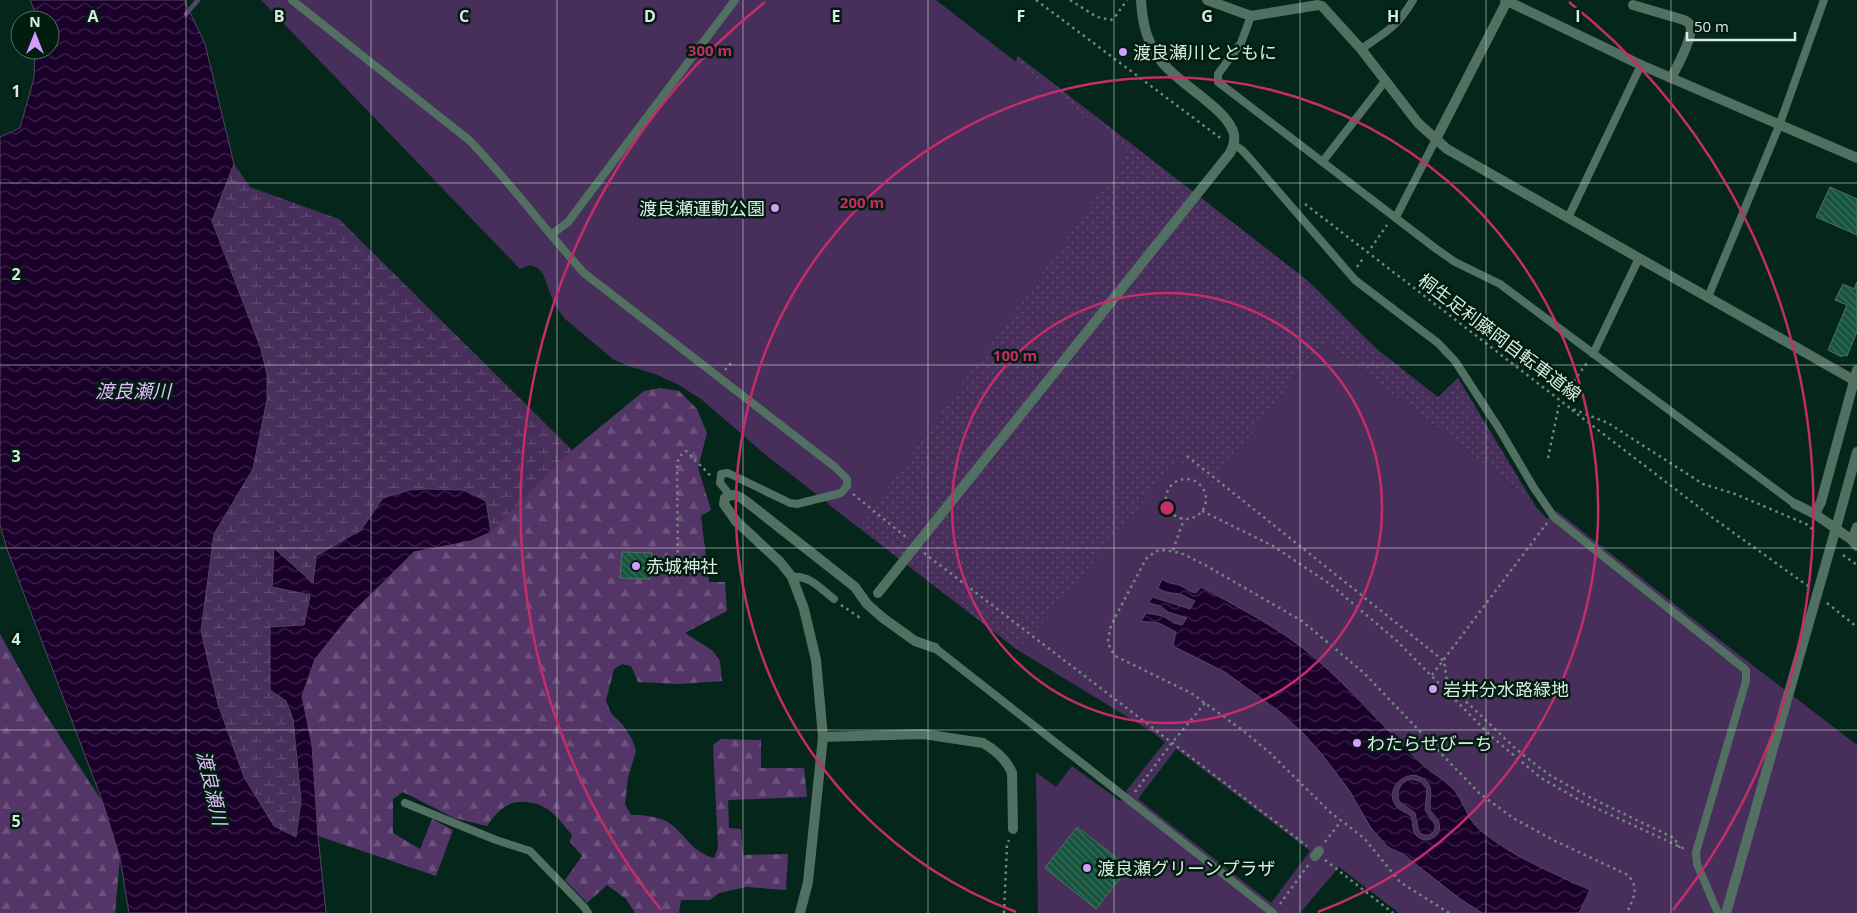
<svg xmlns="http://www.w3.org/2000/svg" width="1857" height="913" font-family="'Open Sans','Noto Sans JP',sans-serif">
  <style>
    .grass { fill: url(#grass-dots) }
    .forest { fill: url(#forest-firs) }
    .wetland { fill: url(#wetland-marsh) }
    .pitch { fill: #482e5a; fill-rule: evenodd }
    .water { fill: url(#water-waves); stroke: #534662; fill-rule: evenodd }
    .lines { fill: none; stroke-linecap: round; stroke-linejoin: round }
    .stream { stroke: #534662; stroke-width: 4.5 }
    .building { fill: url(#building-back-hatch); stroke: #4f7060 }
    .path { stroke: #70897f; stroke-width: 2.5; stroke-dasharray: 2.5 4; stroke-linecap: butt }
    .service { stroke: #527062; stroke-width: 8 }
    .pedestrian { stroke: #527062; stroke-width: 10 }
    .minor { stroke: #527062; stroke-width: 10 }
    .tertiary { stroke: #527062; stroke-width: 10 }
    .minor-bridge { stroke: #527062; stroke-width: 10 }
    .tertiary-bridge { stroke: #527062; stroke-width: 10 }
    .grid { fill: none; stroke: #d8eae1; stroke-width: 1; stroke-opacity: 0.55 }
    .ring { fill: none; stroke: #c42d68; stroke-width: 2.5 }
    .poi-dot { fill: #d49cfb; stroke: #001d10; stroke-width: 2 }
    .labels { text-anchor: middle; dominant-baseline: central; stroke-width: 5; stroke-linejoin: round; paint-order: stroke }
    .poi-label { font-size: 18px; fill: #d8eae1; stroke: #001d10; text-anchor: start }
    .street-label { font-size: 18px; fill: #d8eae1; stroke: #001d10 }
    .water-label { font-size: 19px; font-style: italic; fill: #e0bbfc; stroke: #001d10 }
    .grid-label { font-size: 16px; text-anchor: middle; font-weight: bold; fill: #d8eae1; stroke: #001d10; stroke-width: 5; stroke-linejoin: round; paint-order: stroke }
    .centre { fill: #c42d68; stroke: #001d10; stroke-width: 2.5 }
    .ring-label { font-size: 15px; text-anchor: middle; font-weight: bold; fill: #c42d68; stroke: #001d10; stroke-width: 5; stroke-linejoin: round; paint-order: stroke }
  </style>
  <defs>
    <pattern id="grass-dots" width="8" height="8" patternUnits="userSpaceOnUse" patternTransform="scale(1.25)"><rect width="8" height="8" fill="#482e5a"/><path d="M2 2h.1M6 6h.1" fill="none" stroke="#624c71" stroke-width="1.8" stroke-linecap="round"/></pattern>
    <pattern id="forest-firs" width="22" height="20" patternUnits="userSpaceOnUse" patternTransform="scale(1.25)"><rect width="22" height="20" fill="#543568"/><path d="M5 1l3.5 6h-7zM16 11l3.5 6h-7z" fill="#6c527d"/></pattern>
    <pattern id="wetland-marsh" width="20" height="14" patternUnits="userSpaceOnUse" patternTransform="scale(1.25)"><rect width="20" height="14" fill="#482e5a"/><path d="M1 5h8M5 5V1M11 12h8M15 12V8" fill="none" stroke="#624c71"/></pattern>
    <pattern id="water-waves" width="16" height="10" patternUnits="userSpaceOnUse" patternTransform="scale(1.25)"><rect width="16" height="10" fill="#1a002b"/><path d="M0 5q4-4 8 0t8 0" fill="none" stroke="#3b2549"/></pattern>
    <pattern id="building-back-hatch" width="6" height="6" patternUnits="userSpaceOnUse" patternTransform="scale(1.25)"><rect width="6" height="6" fill="#17543d"/><path d="M-1 5l2 2M0 0l6 6M5-1l2 2" fill="none" stroke="#386d59"/></pattern>
  </defs>
  <rect width="100%" height="100%" fill="#05261a"/>
  <path class="grass" d="M1018 56 1307 280 1378 350 1438 397 1458 378 1536 507 1528 498 1333 348 1325 346 1316 351 1213 485 1060 675 1016 649 828 504Z"/>
  <path class="forest" d="M660 388 679 391 697 409 707 433 698 468 711 510 701 516 709 582H725L727 611 685 633 713 651 720 661 722 681 679 684 638 682 631 666 622 664 614 669 606 701 611 713 623 725 632 739 636 751 628 778 625 804 631 815C643 815 662 816 672 825 689 839 691 851 714 858L718 848 713 745 721 739 761 740V768H804L807 797 728 800 729 828 741 829 743 855 788 854 786 890 746 887 719 893 710 900H681L679 913H635L626 899 607 885 587 903 565 880 582 856 570 842 572 835C565 827 558 817 550 811 545 807 539 804 532 803 511 798 498 809 487 826L454 818 403 792 393 799V833L420 849 432 819 453 830 436 876 318 836 312 745 302 696 315 659 352 613 414 552 471 541 572 450 644 391Z
    M0 634 39 704 103 803 120 858 115 913H0Z"/>
  <path class="wetland" d="M234 164 250 187 339 219 572 450 491 532 486 501 464 490 425 489 409 490 383 498 361 530 316 556 313 583 274 549 311 595 304 625 270 627 286 701 293 719 301 800 296 837 274 826 244 777 218 704 201 631 214 534 253 469 261 349 212 221Z"/>
  <path class="pitch" d="M261 0H936L1130 150 859 527 767 456 701 399 677 384 655 374 628 366 613 359 565 319 554 304 543 274 538 268 530 265 520 269Z
    M1325 346 1333 348 1528 498 1547 519 1557 511 1725 644 1857 745V913H1399L1339 867 1300 913H1038L1036 772 1056 787 1072 766 1120 801 1128 794 1126 791 1165 742 1152 732 1016 649 1041 625 1175 464 1180 462 1187 465 1213 484 1316 351ZM1176 749 1310 851 1271 903 1138 799Z"/>
  <path class="water" d="M30 0H184L205 44 234 164 212 221 261 349 267 374V400L253 469 214 534 201 631 218 704 244 777 274 826 296 837 301 800 293 719 286 701 270 690V627L304 625 310 595 272 587 274 548 313 583 316 556 361 530 383 498 409 490 425 489 464 490 486 501 491 532 471 541 414 552 352 613 315 659 302 696 312 745 318 836 326 913H129L120 858 103 803 7 549 0 525V137L20 128 34 78 35 50H50V20H35V12Z
    M1162 579C1172 586 1174 582 1181 586 1187 589 1189 592 1196 593L1201 587C1231 603 1261 619 1289 638 1327 664 1357 699 1389 731 1402 744 1415 759 1430 771 1437 776 1444 780 1451 787 1464 799 1466 819 1480 830 1512 857 1553 873 1590 890L1579 913H1482L1459 898 1403 854 1388 847 1371 828 1349 790 1321 753 1303 733 1280 712 1225 672 1173 646 1176 632 1159 623 1141 621 1146 613 1163 616 1174 623 1182 625 1187 618 1168 612 1160 606 1149 603 1152 597 1190 609 1195 601 1180 594 1165 592 1158 588ZM1414 775C1436 780 1430 793 1430 810 1433 814 1438 818 1439 823 1443 837 1425 846 1416 835 1411 830 1414 822 1411 816 1407 813 1401 811 1397 807 1385 793 1398 776 1414 775Z
    M1410 779 1420 781 1427 789 1425 810 1435 825C1435 835 1426 838 1419 832L1415 813 1399 801C1396 791 1400 783 1410 779Z"/>
  <g class="lines">
    <path class="stream" d="M186 14 198 0"/>
  </g>
  <path class="building" d="M1830 187 1857 199V235L1816 217Z
    M1857 282V332L1847 356 1843 355 1842 357 1828 350 1847 305 1835 300 1843 284 1854 289Z
    M622 552 652 553 650 579 620 578Z
    M1077 827 1129 867 1096 909 1045 868Z"/>
  <g class="lines">
    <path class="path" d="M1036 0 1223 140
      M1070 0 1097 17 1111 20 1115 17 1127 0
      M1305 204 1570 408 1608 423 1703 484 1735 494 1806 524 1815 531
      M1371 248 1387 225
      M1357 267 1364 257
      M725 370 732 362
      M1562 397 1587 363
      M1572 410 1713 518 1808 586
      M1187 456 1444 661 1447 681 1456 692 1516 749 1536 765 1551 776 1593 799 1674 838 1680 848
      M1548 458 1559 405
      M1166 499a20 20 0 1 1 40 0a20 20 0 1 1-40 0Z
      M853 494 907 538
      M1202 511 1273 546 1330 584 1397 641 1492 737 1541 778 1583 802 1687 850
      M1173 550 1184 519
      M924 553 1307 846
      M1843 555 1857 565
      M653 571 678 573 677 463 680 456 686 451 711 476
      M1827 603 1857 627
      M841 605 859 617 860 615
      M1432 675 1547 523
      M1135 792 1171 744 1205 703
      M1325 842 1341 821
      M1325 860 1393 913
      M1280 904 1309 864
      M1004 913 1007 845 1009 840
      M1449 913 1400 882 1364 838 1330 812 1269 752 1241 729 1191 693 1117 657 1110 649 1108 640 1111 625 1146 559 1156 551 1164 550 1181 553 1205 565 1302 621 1364 673 1479 793 1513 818 1555 841 1628 875C1640 889 1633 898 1627 913"/>
    <path class="service" d="M292 0 469 140C510 182 545 230 584 273L835 467 847 479V486L841 493 797 504 790 503 728 473 721 474 720 483 730 495
      M1251 16 1241 43 1218 74V82L1435 248 1455 262 1500 284 1795 504
      M1361 49C1385 33 1398 26 1413 0
      M1233 144 1242 150 1252 161 1355 280 1438 343 1455 361 1498 427 1534 488 1554 517 1746 670V681L1696 852 1697 864 1718 913
      M1323 161 1386 80
      M1396 217 1436 139
      M1568 218 1641 65
      M551 235 568 222 735 0
      M1708 297 1779 126 1824 0
      M1593 354 1639 258
      M792 577C810 575 821 589 834 599
      M935 648 1273 913
      M405 803 496 840 530 851 584 907 588 913"/>
    <path class="pedestrian" d="M1315 856 1319 851"/>
    <path class="minor" d="M1141 0C1142 22 1147 44 1161 61 1178 84 1227 108 1234 134 1235 140 1233 147 1230 153
      M1207 0 1251 16 1318 5 1322 6 1361 49 1418 123 1447 149 1857 382
      M1633 5 1684 20C1687 22 1689 22 1690 25 1695 34 1676 69 1671 78
      M1436 139 1507 1
      M1795 504 1815 514 1852 540 1857 546
      M1815 514 1821 502 1857 370
      M1852 540 1857 527
      M823 737 923 734 983 743C995 750 1007 760 1012 773L1013 829
      M800 913 808 882 823 737 816 660 804 609 792 577 780 562 736 521 724 504 725 498C734 492 739 496 747 502L855 587 867 604 883 618 915 641 935 648"/>
    <path class="tertiary" d="M1505 0 1641 65 1857 158
      M1726 913 1834 535"/>
    <path class="minor-bridge" d="M878 593 1230 153"/>
    <path class="tertiary-bridge" d="M1834 535 1857 452"/>
  </g>
  <path class="grid" d="M186 0V913M371 0V913M557 0V913M743 0V913M928 0V913M1114 0V913M1300 0V913M1486 0V913M1671 0V913M0 183H1857M0 365H1857M0 548H1857M0 730H1857"/>
  <g class="ring">
    <circle cx="1167" cy="508" r="215"/>
    <path d="M1016 912A431 431 0 1 1 1318 912"/>
    <path d="M661 910A646 646 0 0 1 765 2M1569 2A646 646 0 0 1 1673 910"/>
  </g>
  <g class="poi-dot">
    <circle cx="1123" cy="52" r="5"/>
    <circle cx="775" cy="208" r="5"/>
    <circle cx="636" cy="566" r="5"/>
    <circle cx="1433" cy="689" r="5"/>
    <circle cx="1357" cy="743" r="5"/>
    <circle cx="1087" cy="868" r="5"/>
  </g>
  <g class="labels">
    <g class="poi-label">
      <text x="1133" y="52">渡良瀬川とともに</text>
      <text x="765" y="208" text-anchor="end">渡良瀬運動公園</text>
      <text x="646" y="566">赤城神社</text>
      <text x="1443" y="689">岩井分水路緑地</text>
      <text x="1367" y="743">わたらせびーち</text>
      <text x="1097" y="868">渡良瀬グリーンプラザ</text>
    </g>
    <g class="street-label">
      <text transform="translate(1500 337) rotate(37)">桐生足利藤岡自転車道線</text>
    </g>
    <g class="water-label">
      <text x="133" y="391">渡良瀬川</text>
      <text transform="translate(212 788) rotate(77)">渡良瀬川</text>
    </g>
  </g>
  <g class="grid-label">
    <text x="93" y="22">A</text>
    <text x="279" y="22">B</text>
    <text x="464" y="22">C</text>
    <text x="650" y="22">D</text>
    <text x="836" y="22">E</text>
    <text x="1021" y="22">F</text>
    <text x="1207" y="22">G</text>
    <text x="1393" y="22">H</text>
    <text x="1578" y="22">I</text>
    <text x="16" y="97">1</text>
    <text x="16" y="280">2</text>
    <text x="16" y="462">3</text>
    <text x="16" y="645">4</text>
    <text x="16" y="827">5</text>
  </g>
  <circle cx="1167" cy="508" r="8" class="centre"/>
  <g class="ring-label">
    <text x="710" y="56">300 m</text>
    <text x="862" y="208">200 m</text>
    <text x="1015" y="361">100 m</text>
  </g>
  <g transform="translate(35 35)"><circle r="24" fill="#001d10" stroke="#566f64"/>
  <path d="M0-4L9 19L0 12L-9 19Z" fill="#d49cfb"/>
  <text y="-8" font-size="14" font-weight="bold" text-anchor="middle" fill="#d8eae1">N</text>
  </g>
  <path d="M1687 32v8h108v-8" fill="none" stroke="#d8eae1" stroke-width="2.5"/>
  <text x="1694" y="32" font-size="15" fill="#d8eae1" stroke="#001d10" stroke-width="4" paint-order="stroke">50 m</text>
</svg>
